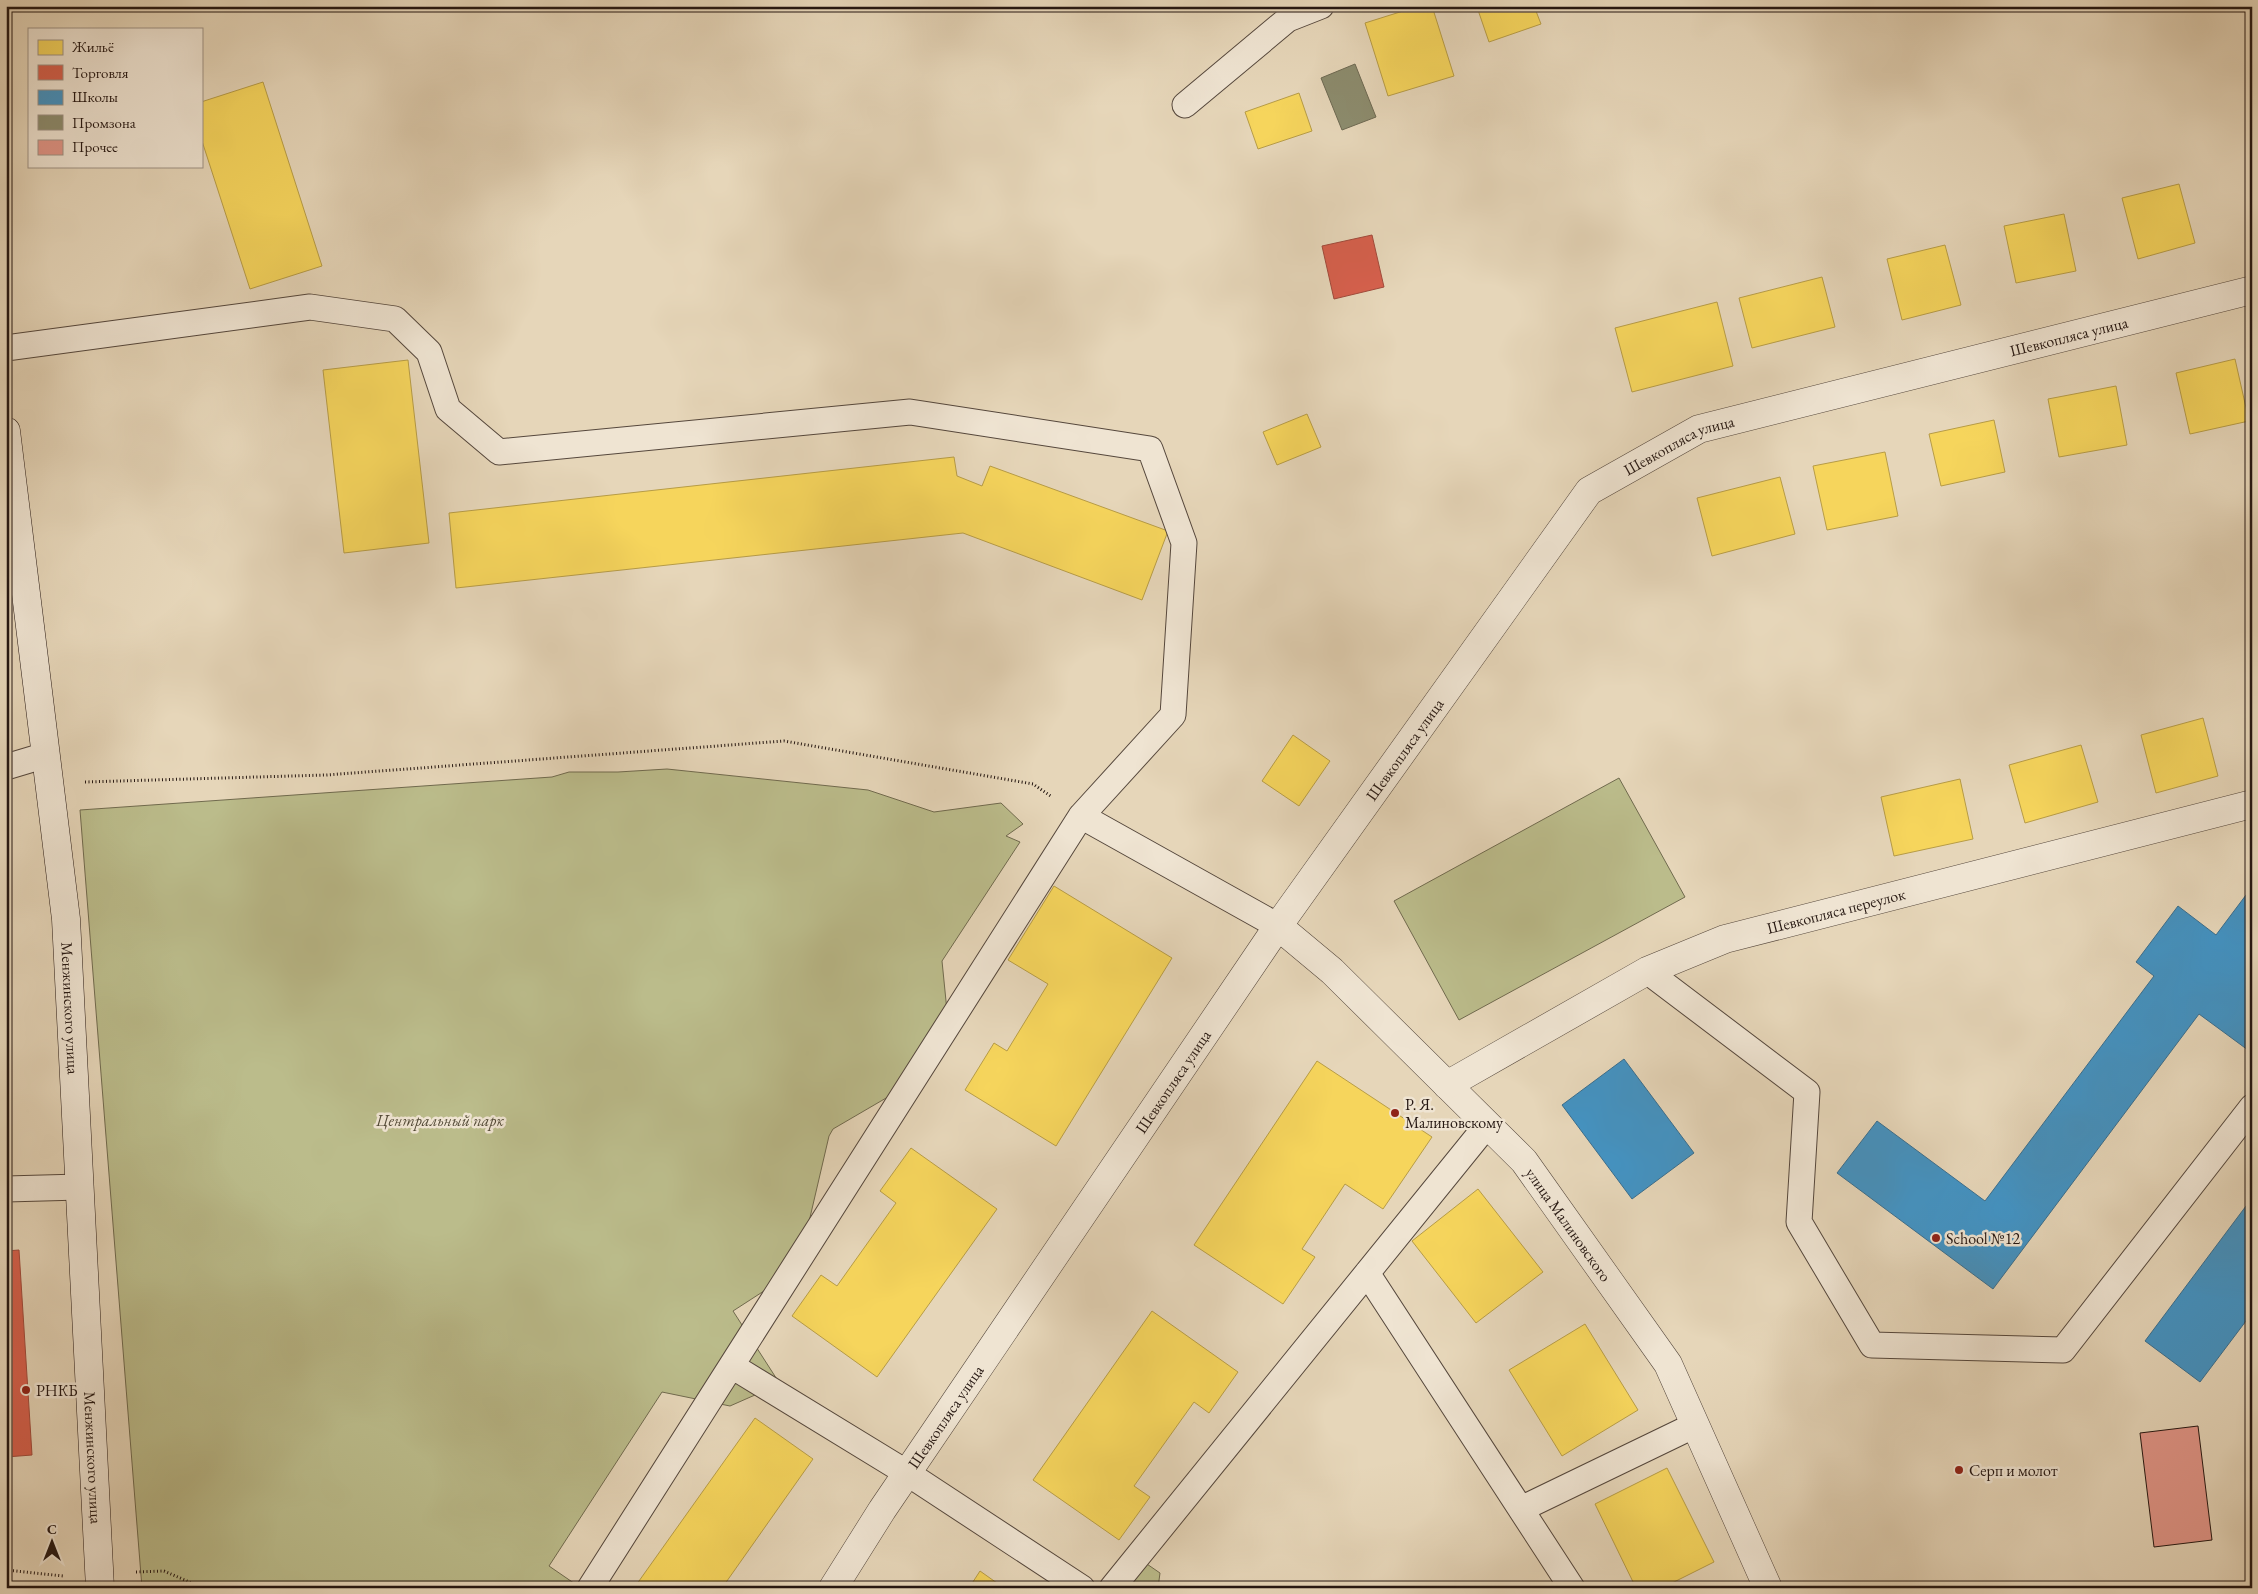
<svg xmlns="http://www.w3.org/2000/svg" width="2258" height="1594" font-family="'EB Garamond',serif">
  <style>
    .green { fill: #bbbc8b; stroke: #706a4e }
    .homes { fill: #f6d55c; stroke: #b79c46 }
    .shops { fill: #d6604d; stroke: #a14a3b }
    .schools { fill: #4393c3; stroke: #3a6e8e }
    .industry { fill: #8c8c6e; stroke: #6d6952 }
    .building { fill: #e19588; stroke: #251712 }
    .lines { fill: none; stroke-linecap: round; stroke-linejoin: round }
    .lane-casing { stroke: #55473c; stroke-width: 27 }
    .street-casing { stroke: #55473c; stroke-width: 29 }
    .secondary-casing { stroke: #251712; stroke-width: 29 }
    .path { stroke: #251712; stroke-width: 3; stroke-dasharray: 1 2.5; stroke-linecap: butt }
    .lane { stroke: #efe4d2; stroke-width: 25 }
    .street { stroke: #efe4d2; stroke-width: 28 }
    .secondary { stroke: #efe4d2; stroke-width: 28 }
    .poi-dot { fill: #8f2418; stroke: #efe4d2; stroke-width: 2 }
    .labels { text-anchor: middle; dominant-baseline: central; stroke-width: 5; stroke-linejoin: round; paint-order: stroke }
    .street-label { font-size: 16px; fill: #251712; stroke: #efe4d2 }
    .poi-label { font-size: 16px; fill: #251712; stroke: #efe4d2; text-anchor: start }
    .park-label { font-size: 16px; font-style: italic; fill: #524936; stroke: #efe4d2 }
  </style>
  <rect width="100%" height="100%" fill="#e6d6b9"/>
  <filter id="stains"><feTurbulence type="fractalNoise" baseFrequency=".004" numOctaves="4"/><feColorMatrix values="0 0 0 0 .2 0 0 0 0 .09 0 0 0 0 .02 0 0 0 .5 -.17"/></filter>
  <radialGradient id="worn" r=".72"><stop offset=".6" stop-color="#630" stop-opacity="0"/><stop offset="1" stop-color="#630" stop-opacity=".3"/></radialGradient>
  <path class="green" d="M667 769 868 790 934 812 1001 803 1023 824 1006 836 1020 842 942 961 948 1021 893 1094 833 1129 829 1136 798 1269 733 1311 780 1384 730 1406 662 1392 549 1566 581 1588H142L80 810 552 777 569 772H618Z
    M1619 778 1685 897 1459 1020 1394 901Z
    M1128 1551 1160 1573 1158 1588H1100Z"/>
  <path class="homes" d="M1419 6H1432L1454 76 1388 96 1365 23Z
    M1489 6H1534L1541 24 1489 42 1478 10Z
    M263 82 322 266 250 289 201 138V102Z
    M1299 93 1312 131 1258 149 1245 112Z
    M2179 184 2195 243 2138 259 2122 198Z
    M2064 214 2076 271 2016 283 2004 226Z
    M1945 245 1961 305 1902 320 1887 259Z
    M1822 277 1835 327 1752 348 1739 298Z
    M1717 302 1733 366 1632 392 1615 328Z
    M2235 359 2249 421 2190 434 2176 373Z
    M408 360 429 543 344 553 323 370Z
    M2116 386 2127 445 2059 457 2048 399Z
    M1307 414 1321 447 1277 465 1263 432Z
    M1994 420 2005 472 1941 486 1929 434Z
    M1885 452 1898 516 1827 530 1813 466Z
    M954 457 957 476 982 486 990 466 1168 531 1142 600 963 533 456 588 449 513Z
    M1780 477 1795 534 1712 556 1697 498Z
    M2203 718 2218 776 2156 793 2141 735Z
    M1293 735 1330 761 1299 806 1262 781Z
    M2081 745 2098 802 2025 823 2009 765Z
    M1960 779 1973 839 1894 856 1881 797Z
    M1054 886 1172 958 1056 1146 965 1090 994 1043 1007 1051 1048 984 1008 960Z
    M1317 1061 1432 1137 1383 1209 1345 1184 1302 1249 1315 1257 1283 1304 1194 1245Z
    M911 1148 997 1209 877 1377 792 1316 821 1275 837 1286 896 1203 880 1191Z
    M1478 1189 1543 1272 1476 1323 1412 1241Z
    M1152 1311 1238 1372 1209 1413 1194 1402 1134 1486 1150 1497 1119 1540 1033 1480Z
    M1585 1324 1638 1410 1562 1456 1509 1370Z
    M755 1418 813 1459 722 1588H634Z
    M1667 1468 1714 1562 1662 1588H1636L1595 1504Z
    M980 1571 1004 1588H969Z"/>
  <path class="shops" d="M1372 235 1384 287 1334 299 1322 246Z
    M19 1250 32 1455 6 1457V1251Z"/>
  <path class="schools" d="M2252 887V1053L2199 1014 1993 1289 1837 1173 1877 1121 1985 1201 2154 976 2136 962 2178 906 2216 935Z
    M1624 1059 1694 1153 1632 1199 1562 1105Z
    M2252 1198V1313L2200 1382 2145 1341Z"/>
  <path class="industry" d="M1355 64 1376 117 1342 130 1321 78Z"/>
  <path class="building" d="M2198 1426 2212 1540 2154 1547 2140 1433Z"/>
  <g class="lines">
    <g class="lane-casing">
      <path id="lane" d="M1185 105 1288 19 1321 6
        M6 348 310 307 395 319 429 352 448 409 499 452 910 412 1150 449 1184 543 1173 715 1081 816 1278 926
        M6 767 46 755
        M1647 971 1807 1092 1799 1222 1872 1345 2063 1350 2252 1107
        M6 1189 80 1187
        M1367 1273 1572 1588
        M732 1366 907 1473 1082 1588
        M1521 1509 1695 1425
        M590 1588 1081 816
        M1112 1588 1487 1125"/>
    </g>
    <g class="street-casing">
      <g id="street">
        <path id="s1" d="M1278 926 1332 971 1524 1161 1668 1364 1768 1588"/>
        <path id="s2" d="M1447 1085 1647 971 1725 939 2252 804"/>
        <path id="s3" d="M833 1588 882 1510 1278 926 1589 491 1699 429 2252 290"/>
      </g>
    </g>
    <g class="secondary-casing">
      <g id="secondary">
        <path id="s4" d="M6 431 66 919 100 1588"/>
      </g>
    </g>
    <path class="path" d="M85 782 326 775 784 741 1033 784 1052 797
      M6 1570 63 1576
      M136 1572 164 1571 203 1588"/>
    <use href="#lane" class="lane"/>
    <use href="#street" class="street"/>
    <use href="#secondary" class="secondary"/>
  </g>
  <g class="poi-dot">
    <circle cx="1395" cy="1113" r="5"/>
    <circle cx="1936" cy="1238" r="5"/>
    <circle cx="26" cy="1390" r="5"/>
    <circle cx="1959" cy="1470" r="5"/>
  </g>
  <g class="labels">
    <g class="street-label">
      <text stroke="none"><textPath href="#s3" startOffset="1840">Шевкопляса улица</textPath></text>
      <text stroke="none"><textPath href="#s3" startOffset="1434">Шевкопляса улица</textPath></text>
      <text stroke="none"><textPath href="#s3" startOffset="1015">Шевкопляса улица</textPath></text>
      <text stroke="none"><textPath href="#s2" startOffset="429">Шевкопляса переулок</textPath></text>
      <text stroke="none"><textPath href="#s4" startOffset="581">Менжинского улица</textPath></text>
      <text stroke="none"><textPath href="#s3" startOffset="610">Шевкопляса улица</textPath></text>
      <text stroke="none"><textPath href="#s1" startOffset="418">улица Малиновского</textPath></text>
      <text stroke="none"><textPath href="#s3" startOffset="205">Шевкопляса улица</textPath></text>
      <text stroke="none"><textPath href="#s4" startOffset="1031">Менжинского улица</textPath></text>
    </g>
    <g class="poi-label">
      <text x="1405" y="1104">Р. Я.<tspan x="1405" dy="18">Малиновскому</tspan></text>
      <text x="1946" y="1238">School №12</text>
      <text x="36" y="1390">РНКБ</text>
      <text x="1969" y="1470">Серп и молот</text>
    </g>
    <g class="park-label">
      <text x="440" y="1120">Центральный парк</text>
    </g>
  </g>
  <rect width="2258" height="1594" fill="none" stroke="#e6d6b9" stroke-width="25"/>
  <rect x="8" y="8" width="2243" height="1579" fill="none" stroke="#251712" stroke-width="2.5"/>
  <rect x="12" y="12" width="2233" height="1569" fill="none" stroke="#251712"/>
  <rect x="28" y="28" width="175" height="140" fill="#efe4d2" stroke="#9e9285"/>
  <rect x="38" y="40" width="25" height="15" fill="#f6d55c" stroke="#9e9285"/>
  <text x="72" y="52" font-size="15" fill="#251712">Жильё</text>
  <rect x="38" y="65" width="25" height="15" fill="#d6604d" stroke="#9e9285"/>
  <text x="72" y="78" font-size="15" fill="#251712">Торговля</text>
  <rect x="38" y="90" width="25" height="15" fill="#4393c3" stroke="#9e9285"/>
  <text x="72" y="102" font-size="15" fill="#251712">Школы</text>
  <rect x="38" y="115" width="25" height="15" fill="#8c8c6e" stroke="#9e9285"/>
  <text x="72" y="128" font-size="15" fill="#251712">Промзона</text>
  <rect x="38" y="140" width="25" height="15" fill="#e19588" stroke="#9e9285"/>
  <text x="72" y="152" font-size="15" fill="#251712">Прочее</text>
  <g transform="translate(52 1542)" stroke="#efe4d2" stroke-width="4" paint-order="stroke">
  <path d="M0-4L9 19L0 12L-9 19Z" fill="#251712"/>
  <text y="-8" font-size="14" font-weight="bold" text-anchor="middle" fill="#251712">С</text>
  </g>
  <rect width="100%" height="100%" filter="url(#stains)"/>
  <rect width="100%" height="100%" fill="url(#worn)"/>
</svg>
